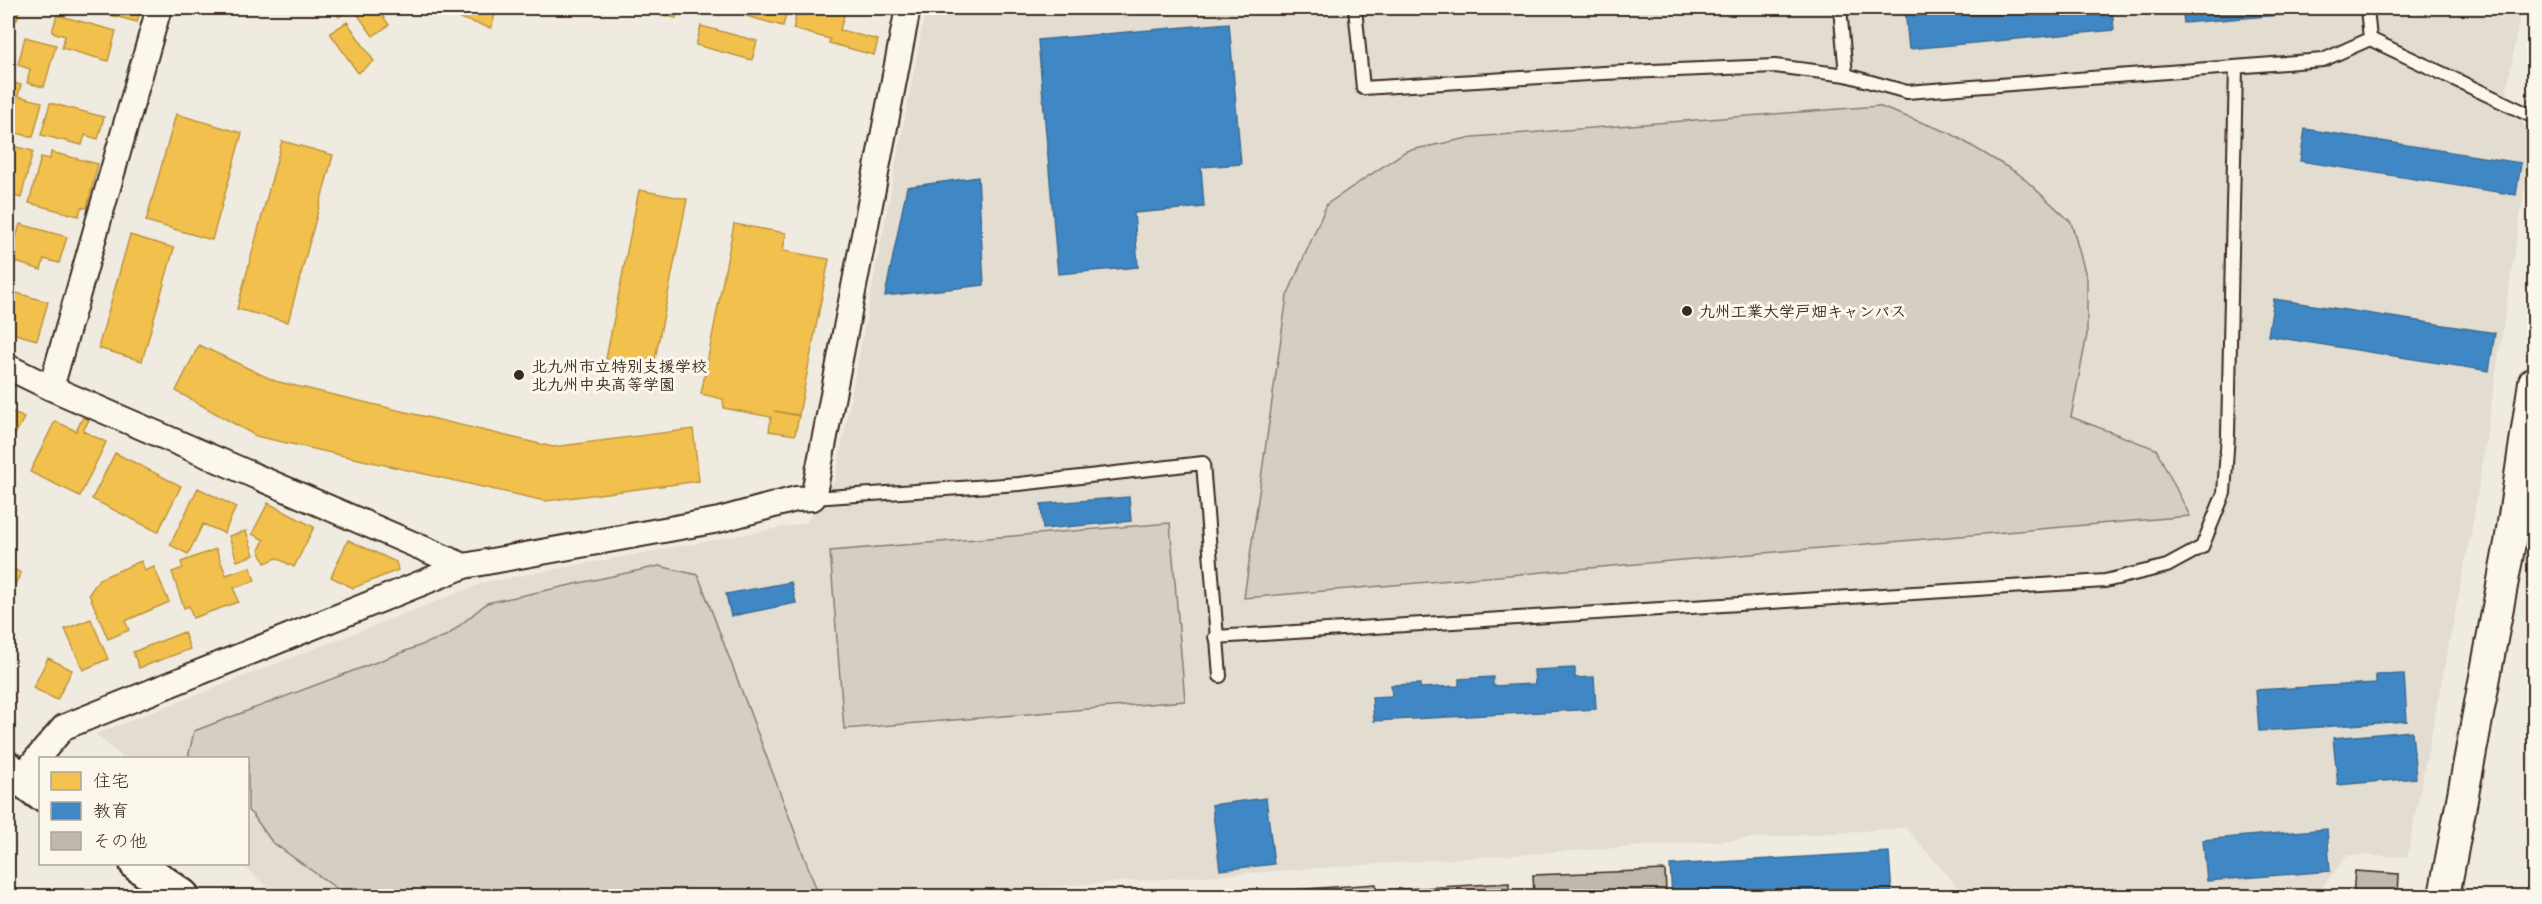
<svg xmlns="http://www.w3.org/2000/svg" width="2542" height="904" font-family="'Shantell Sans','Klee One',sans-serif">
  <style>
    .built { fill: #e2dcd1 }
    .green { fill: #d5cec3; stroke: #887c70; stroke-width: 1.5 }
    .homes { fill: #f2c14e; stroke: #bb9440; stroke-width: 1.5 }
    .schools { fill: #3f88c5; stroke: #3e6c93; stroke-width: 1.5 }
    .building { fill: #c0b8ad; stroke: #3b2a1e; stroke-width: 1.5 }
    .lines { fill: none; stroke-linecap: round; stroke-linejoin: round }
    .service-casing { stroke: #3b2a1e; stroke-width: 16 }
    .minor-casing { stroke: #3b2a1e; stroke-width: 28 }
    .tertiary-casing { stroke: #3b2a1e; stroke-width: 34 }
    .secondary-casing { stroke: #3b2a1e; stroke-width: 38 }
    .service { stroke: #fbf7ec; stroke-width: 12 }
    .minor { stroke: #fbf7ec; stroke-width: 24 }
    .tertiary { stroke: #fbf7ec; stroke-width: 30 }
    .secondary { stroke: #fbf7ec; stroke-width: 33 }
    .poi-dot { fill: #3b2a1e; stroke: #fbf7ec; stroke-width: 2 }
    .labels { text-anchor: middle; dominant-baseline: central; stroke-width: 6; stroke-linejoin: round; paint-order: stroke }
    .poi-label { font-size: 16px; font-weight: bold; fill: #3b2a1e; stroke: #fbf7ec; text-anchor: start }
  </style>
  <rect width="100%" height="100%" fill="#f0ebe0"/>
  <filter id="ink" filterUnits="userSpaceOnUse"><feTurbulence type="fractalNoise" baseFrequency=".0167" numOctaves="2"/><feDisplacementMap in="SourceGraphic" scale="12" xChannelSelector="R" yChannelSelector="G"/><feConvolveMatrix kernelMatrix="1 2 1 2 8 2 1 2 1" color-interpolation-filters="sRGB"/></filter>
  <g filter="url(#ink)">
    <path class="built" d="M926 8H2521L2507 90 2532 141 2473 522 2407 857 2348 855 2315 896H1965L1906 828 915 896H278L241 864H248V758H123L96 734 486 582 806 523 835 480Z"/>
    <path class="green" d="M1878 106 1950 133 2019 174 2071 222 2087 279V335L2071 417 2156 449 2190 516 1244 598 1287 296 1327 204 1406 151 1473 137Z
      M1170 523 1185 701 844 729 830 551Z
      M659 566 698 575 819 896H347L272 842 253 815 248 811V758H188L194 731 448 635 487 603Z"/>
    <path class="homes" d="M8 8H20L17 20 8 17Z
      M85 8H144H141L137 22Z
      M332 8H352L339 17Z
      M353 8H393L382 15 389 25 373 36Z
      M445 8H497L491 28 443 13Z
      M637 8H678L676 18Z
      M749 8H788L783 26 746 16Z
      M798 8H846L840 30 878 40 874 55 829 43 830 39 793 29Z
      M57 15 116 31 108 61 62 48 65 36 52 32Z
      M347 22 374 61 358 73 330 33Z
      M701 26 757 41 752 60 696 45Z
      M25 37 56 45 44 87 27 83 30 69 18 65Z
      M13 83 21 85 18 96 42 102 33 137 8 131V105Z
      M50 103 104 117 98 139 85 135 82 145 41 135Z
      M176 114 242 133 212 240 146 221Z
      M282 141 333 155 288 322 237 309Z
      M8 145 33 151 21 198 8 194Z
      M51 152 98 164 87 208 81 207 79 216 29 203 41 157 50 159Z
      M639 190 687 199 653 369 606 359Z
      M20 224 67 237 59 263 44 259 41 270 10 260Z
      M734 224 786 233 783 251 829 259 799 415 774 411 799 416 795 435 769 431 771 417 724 408 723 399 701 394Z
      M130 235 174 248 142 361 98 348Z
      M13 292 48 302 37 340 8 332V312Z
      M199 345 275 381 553 447 693 429 699 481 545 501 256 436 176 391Z
      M8 398 13 401 9 410 24 418 13 438 8 435Z
      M83 417 89 420 83 431 106 442 80 496 30 472 55 421 76 431Z
      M115 453 181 486 158 532 92 499Z
      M198 488 236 507 224 533 203 524 188 554 170 545Z
      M268 503 314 527 294 567 277 558 265 563 259 550 264 540 252 534Z
      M246 531 254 555 237 561 229 536Z
      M348 540 396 562 398 570 353 588 331 577Z
      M216 549 226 575 250 567 255 581 234 588 238 602 193 618 189 606 184 608 172 572 183 568 181 562Z
      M141 561 145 571 154 567 169 602 125 621 129 630 108 639 89 594 99 579Z
      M8 566 21 573 8 597Z
      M91 619 108 659 83 670 65 629Z
      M184 632 190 649 139 668 133 652Z
      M48 658 72 670 57 700 33 688Z"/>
    <path class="schools" d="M1905 8H2112L2114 30 1909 49Z
      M2182 8H2328L2329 11 2184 23Z
      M1229 23 1241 164 1201 167 1204 207 1134 213 1138 267 1058 274 1038 40Z
      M2305 129 2521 163 2516 195 2300 161Z
      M978 177 984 285 885 296 907 187Z
      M2274 299 2495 333 2489 371 2268 336Z
      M1129 497 1131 521 1043 529 1041 504Z
      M791 582 796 603 731 616 726 594Z
      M1575 668V678L1594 677 1596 709 1374 721 1372 697 1392 696 1391 685 1420 684V688L1459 686V679L1493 677V686L1535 684 1534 670Z
      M2404 674 2407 721 2259 731 2256 690 2376 683V675Z
      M2412 731 2416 778 2338 785 2333 738Z
      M1266 798 1274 864 1220 870 1212 805Z
      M2327 829 2330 871 2207 881 2203 840Z
      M1889 852 1892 896H1672L1670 865Z"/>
    <path class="building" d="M1665 870 1666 892 1534 896 1533 875Z
      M2355 871 2399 874 2398 896H2353Z
      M1509 883V896H1387V890Z
      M1376 884 1377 896H1204Z"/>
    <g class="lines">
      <g class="service-casing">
        <path id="service" d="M1355 8 1363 88 1603 73 1775 66 1846 75 1907 92 2323 60 2370 39 2534 117
          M1840 8 1846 75
          M2367 8 2370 39
          M813 498 1019 484 1203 463 1220 676
          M1215 637 2105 581 2167 566 2202 547 2224 493 2228 435 2236 68"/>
      </g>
      <g class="minor-casing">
        <path id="minor" d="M8 367 51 388 464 566
          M51 388 159 8
          M20 778 64 727 464 566 719 520 796 499 813 498 908 8"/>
      </g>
      <g class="tertiary-casing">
        <path id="tertiary" d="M2444 896 2510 543 2534 382"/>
      </g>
      <g class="secondary-casing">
        <path id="secondary" d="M8 769 40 793
          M137 864 182 896"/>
      </g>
      <use href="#service" class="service"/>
      <use href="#minor" class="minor"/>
      <use href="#tertiary" class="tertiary"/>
      <use href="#secondary" class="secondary"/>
    </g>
  </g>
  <g class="poi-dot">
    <circle cx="1687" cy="311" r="6"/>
    <circle cx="519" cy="375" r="6"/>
  </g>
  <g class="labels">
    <g class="poi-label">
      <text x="1699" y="311">九州工業大学戸畑キャンパス</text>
      <text x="531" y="366">北九州市立特別支援学校<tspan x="531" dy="18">北九州中央高等学園</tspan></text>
    </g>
  </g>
  <rect width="2542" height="904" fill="none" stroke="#fbf7ec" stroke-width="30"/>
  <rect x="15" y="15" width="2512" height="874" fill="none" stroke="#3b2a1e" stroke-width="2" filter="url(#ink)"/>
  <rect x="39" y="757" width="210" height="108" fill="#fbf7ec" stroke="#aea59a" stroke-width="1.5"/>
  <rect x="51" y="772" width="30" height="18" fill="#f2c14e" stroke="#aea59a" stroke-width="1.5"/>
  <text x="93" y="787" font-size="18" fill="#3b2a1e">住宅</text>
  <rect x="51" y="802" width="30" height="18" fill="#3f88c5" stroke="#aea59a" stroke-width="1.5"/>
  <text x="93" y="817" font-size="18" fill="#3b2a1e">教育</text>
  <rect x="51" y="832" width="30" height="18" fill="#c0b8ad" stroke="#aea59a" stroke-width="1.5"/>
  <text x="93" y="847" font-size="18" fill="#3b2a1e">その他</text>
</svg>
